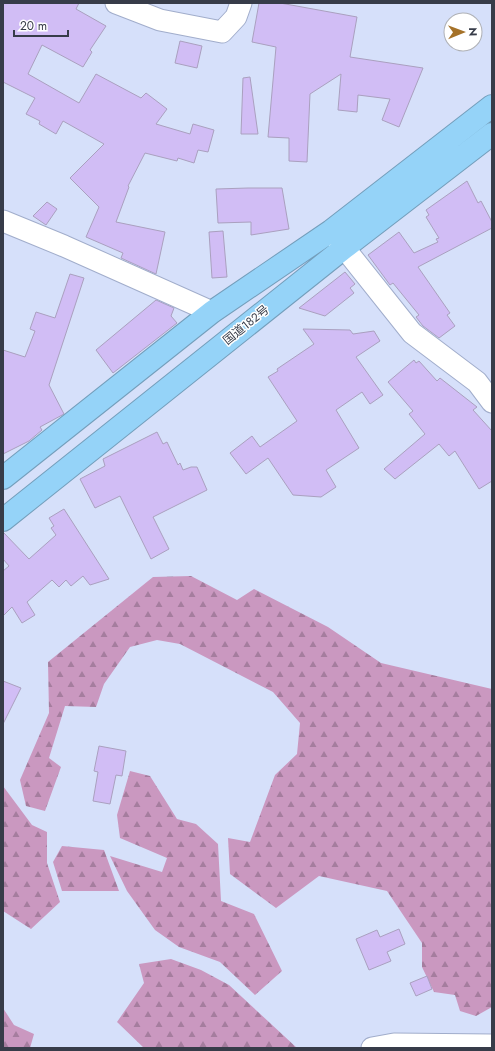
<svg xmlns="http://www.w3.org/2000/svg" width="495" height="1051" font-family="Jost,'Noto Sans JP',sans-serif">
  <style>
    .forest { fill: url(#forest-firs) }
    .building { fill: #d1bdf5; stroke: #aaa0bf }
    .lines { fill: none; stroke-linecap: round; stroke-linejoin: round }
    .minor-casing { stroke: #a1adcb; stroke-width: 23 }
    .highway-casing { stroke: #749ebb; stroke-width: 24 }
    .minor { stroke: #fff; stroke-width: 21 }
    .highway { stroke: #95d3f8; stroke-width: 22 }
    .labels { text-anchor: middle; dominant-baseline: central; stroke-width: 3; stroke-linejoin: round; paint-order: stroke }
    .street-label { font-size: 12px; fill: #373c49; stroke: #fff }
  </style>
  <defs>
    <pattern id="forest-firs" width="22" height="20" patternUnits="userSpaceOnUse"><rect width="22" height="20" fill="#ca98c0"/><path d="M5 1l3.5 6h-7zM16 11l3.5 6h-7z" fill="#a57d9e"/></pattern>
  </defs>
  <rect width="100%" height="100%" fill="#d6e0fa"/>
  <path class="forest" d="M191 576 237 600 254 589 328 627 381 663 492 689V1007L476 1016 460 1011 455 995 434 992 422 967V943L387 891 319 876 276 908 230 874 228 838 250 842 275 775 297 754 300 723 273 692 180 644 157 640 130 647 104 684 96 707 65 706 49 758 61 767 45 811 26 806 20 780 49 713 48 662 153 577Z
    M130 771 150 776 177 819 196 824 218 844 221 901 254 914 282 971 255 995 220 962 179 947 155 930 127 891 110 856 162 872 167 858 120 838 117 815Z
    M3 786 32 825 47 832V863L60 902 31 929 3 911Z
    M62 846 104 850 119 891H62L53 862Z
    M171 959 201 970 229 985 297 1048H144L117 1022 144 983 139 964Z
    M3 1008 14 1025 34 1034 30 1048H3Z"/>
  <path class="building" d="M3 3H79L76 9 106 26 90 50 92 52 83 67 42 45 28 74 79 103 96 74 141 98 146 93 167 109 156 124 190 134 193 124 214 130 208 152 198 150 194 163 178 158 177 161 145 153 128 186 129 187 116 222 165 232 156 274 121 258 123 253 86 237 99 207 70 178 104 144 63 121 56 134 39 124 40 121 26 114 35 98 3 82Z
    M259 3H280L357 17 350 57 423 68 399 127 382 120 390 99 358 95 357 112 338 110 341 74 310 94 307 162 289 161V138L268 137 276 47 252 42Z
    M180 41 202 46 197 68 175 63Z
    M250 77 258 134H241L243 78Z
    M467 181 478 203 481 201 492 222V228L418 267 450 313 447 315 455 326 439 338 423 326 416 317 419 315 393 283 390 285 368 255 399 232 414 253 438 242 436 239 439 238 426 217 429 215 426 210Z
    M248 188H282L289 229 251 235V222L218 223 216 189Z
    M47 202 57 209 46 225 33 216Z
    M223 231 227 277 212 278 209 232Z
    M345 272 355 284 350 288 354 293 325 316 299 308Z
    M70 274 84 278 49 385 64 414 40 427 42 430 29 441 3 454V350L25 357 35 331 30 329 36 312 55 318Z
    M156 300 174 308 171 316 177 323 113 373 96 350Z
    M303 329 350 330 353 334 374 331 380 341 356 357 383 395 370 404 362 392 336 410 359 448 326 470 336 487 321 497 293 495 268 458 246 474 230 453 252 436 260 447 297 421 268 377 278 371 277 369 314 344Z
    M414 360 416 363 419 361 437 381 440 378 477 407 473 410 492 431V481L479 489 455 451 449 456 439 444 395 479 384 469 425 434 409 414 413 411 388 382Z
    M157 432 163 444 167 442 178 465 180 463 183 470 191 467H197L207 490 153 517 169 549 151 559 120 496 95 508 80 479 105 466 103 459Z
    M64 509 109 579 90 585 83 576 71 586 66 580 59 587 52 580 27 602 35 615 22 623 12 607 3 616V571L9 566 3 559V532L29 559 56 535 51 528 54 526 49 518Z
    M3 681 21 688 3 724Z
    M99 746 126 751 122 776 116 775 110 804 93 801 98 772 94 771Z
    M399 929 405 944 387 952 391 961 369 970 356 939 377 930 380 937Z
    M427 976 432 989 416 996 410 983Z"/>
  <g class="lines">
    <g class="minor-casing">
      <path id="minor" d="M116 3 160 20 222 32 236 17 241 3
        M3 221 64 246 212 312
        M334 235 412 333 477 382 492 402
        M372 1048 394 1044 492 1045"/>
    </g>
    <g class="highway-casing">
      <path id="highway" d="M3 478 212 312 331 231 492 106
        M3 520 344 248 492 134"/>
    </g>
    <use href="#minor" class="minor"/>
    <use href="#highway" class="highway"/>
  </g>
  <g class="labels">
    <g class="street-label">
      <text transform="translate(246 325) rotate(-39)">国道182号</text>
    </g>
  </g>
  <rect width="495" height="1051" fill="none" stroke="#373c49" stroke-width="8"/>
  <g transform="translate(463 32) rotate(89)"><circle r="19" fill="#ffffff" stroke="#afb1b6"/>
  <path d="M0-3L7 15L0 10L-7 15Z" fill="#a57229"/>
  <text y="-6" font-size="11" font-weight="bold" text-anchor="middle" fill="#373c49">N</text>
  </g>
  <path d="M14 30v6h54v-6" fill="none" stroke="#373c49" stroke-width="2"/>
  <text x="20" y="30" font-size="12" fill="#373c49" stroke="#ffffff" stroke-width="3" paint-order="stroke">20 m</text>
</svg>
